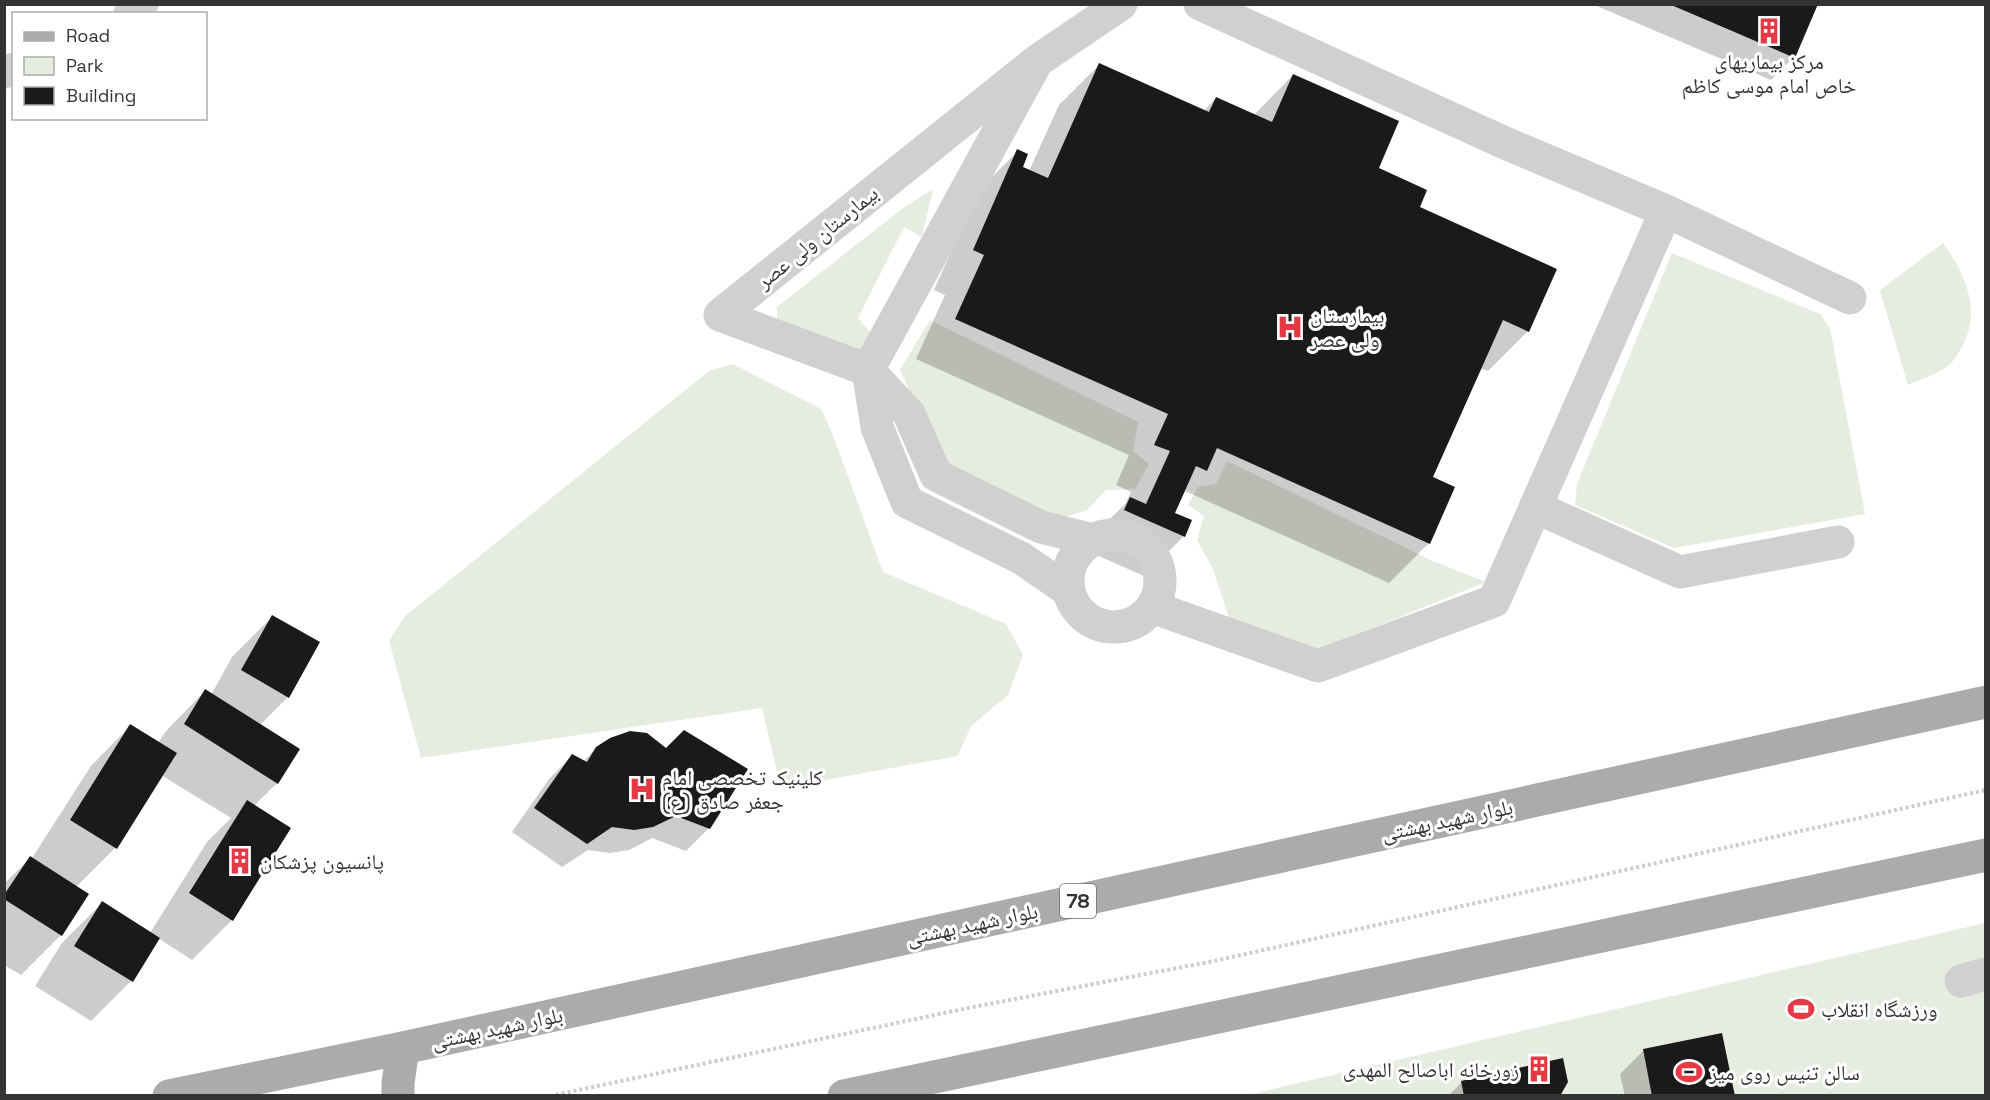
<svg xmlns="http://www.w3.org/2000/svg" width="1990" height="1100" font-family="'Space Grotesk','Noto Naskh Arabic',sans-serif">
  <style>
    .green { fill: #e6ecdf }
    .shadow { fill: #0003 }
    .building { fill: #1a1a1a }
    .lines { fill: none; stroke-linecap: round; stroke-linejoin: round }
    .path { stroke: #cdcdcd; stroke-width: 4; stroke-dasharray: 3 3; stroke-linecap: butt }
    .minor { stroke: #d0d0d0; stroke-width: 33 }
    .major { stroke: #ababab; stroke-width: 33 }
    .labels { text-anchor: middle; dominant-baseline: central; stroke-width: 6; stroke-linejoin: round; paint-order: stroke }
    .shield { fill: #fff; stroke: #707070; stroke-width: 1.5 }
    .shield-label { font-size: 20px; font-weight: bold; fill: #333 }
    .poi-label { font-size: 21px; fill: #333; stroke: #fff; text-anchor: start }
    .street-label { font-size: 21px; fill: #333; stroke: #fff }
  </style>
  <rect width="100%" height="100%" fill="#fff"/>
  <path class="green" d="M933 189 922 237 904 227 858 318 870 332 869 344 860 352 777 319V307L903 208Z
    M1943 243C1966 275 1983 313 1960 350 1957 355 1954 361 1949 365 1937 374 1922 379 1908 385L1880 290Z
    M1672 253 1820 314 1830 328 1865 514 1674 548 1575 505 1577 484Z
    M930 320 1138 422 1133 451 1149 464 1135 489 1106 490 1087 510 1056 520 944 465 900 370Z
    M733 364 821 409 832 433 883 572 1006 624 1023 655 1008 695 971 726 958 756 781 788 762 708 421 758 389 641 405 616 709 371Z
    M1227 461 1433 561 1486 582 1316 651 1229 618 1213 569 1197 540 1204 516 1188 505 1198 487 1216 484Z
    M1985 923V1095H1248Z"/>
  <path class="shadow" d="M1592 4H1816L1794 57 1771 80Z
    M1099 65 1203 112 1216 98 1254 115 1293 75 1377 169 1418 207 1528 331 1488 371 1480 368 1431 478 1429 543 1389 583 1185 491 1174 514 1184 536 1144 576 1085 550 1090 539 1125 504 1131 492 1116 485 1129 455 916 359 945 295 934 290 978 191 1018 151 1021 168 1029 171 1059 105Z
    M272 617 288 697 260 725 277 783 254 806 232 920 192 960 158 938 131 981 91 1021 35 986 62 943 102 903 150 933 207 842 231 818 161 775 115 848 76 887 87 894 61 935 21 975 4 965V884L31 857 32 858 91 766 130 726 158 743 166 731 205 691 211 695 232 657Z
    M596 748 709 828 686 851 652 838 629 850 610 853 588 850 562 867 512 832 549 779 572 756 583 762Z
    M1644 1050 1733 1096H1625L1620 1074Z
    M1461 1083 1558 1096H1448Z"/>
  <path class="building" d="M1669 4H1818L1795 58Z
    M1099 63 1209 112 1216 97 1272 122 1293 74 1399 121 1379 168 1427 190 1420 207 1557 269 1529 332 1503 320 1433 477 1455 487 1430 544 1217 448 1207 471 1196 466 1175 513 1192 520 1185 537 1124 510 1130 497 1146 504 1170 451 1154 445 1168 414 955 319 984 255 973 250 1017 149 1028 154 1023 167 1048 178Z
    M272 615 320 642 289 698 241 670Z
    M205 689 300 749 278 784 184 724Z
    M130 724 177 753 117 849 70 820Z
    M684 730 748 769 710 829 676 816 653 827 634 830 612 827 587 844 534 808 572 754 587 762 596 747 610 738 630 731 647 733 666 748Z
    M247 800 291 828 233 921 189 893Z
    M30 856 89 894 62 936 4 899V895Z
    M102 901 160 938 133 982 74 946Z
    M1722 1033 1735 1096H1652L1643 1049Z
    M1563 1058 1568 1082 1560 1096H1464L1461 1081Z"/>
  <g class="lines">
    <path class="path" d="M550 1096 968 1008 1214 961 1986 790"/>
    <path class="minor" d="M1200 4 1505 143 1666 211 1850 298
      M130 14 142 4
      M1037 61 868 370 877 427 907 502 1021 558 1069 591
      M4 72 14 69
      M720 315 1037 61 1121 4
      M720 315 868 370 909 414 936 475 1041 527 1093 540
      M1535 507 1680 572 1838 542
      M1068 581a46 46 0 1 1 92 0a46 46 0 1 1-92 0Z
      M1152 607 1318 666 1494 601 1666 211
      M1961 981 1986 974"/>
    <path class="major" d="M169 1096 403 1048 1986 702
      M398 1096V1083L403 1048
      M844 1096 1986 855"/>
  </g>
  <defs>
    <g id="building-bare" transform="scale(2.07)"><path d="M-4-6H4V6H1V3H-1V6H-4ZM-2.5-4.3h1.7v1.8h-1.7ZM.8-4.3h1.7v1.8H.8ZM-2.5-1h1.7V.8h-1.7ZM.8-1h1.7V.8H.8Z" fill="#e63946" stroke="#fff" stroke-width="2.5" paint-order="stroke"/></g>
    <g id="hospital-bare" transform="scale(2.07)"><path d="M-5-5h3v3.5h4V-5h3V5h-3V1.5h-4V5h-3Z" fill="#e63946" stroke="#fff" stroke-width="2.5" paint-order="stroke"/></g>
    <g id="stadium-bare" transform="scale(2.07)"><path d="M0-5a6.5 5 0 1 0 0 10a6.5 5 0 1 0 0-10ZM-3.5-1.8h7v3.6h-7Z" fill="#e63946" stroke="#fff" stroke-width="2.5" paint-order="stroke"/></g>
  </defs>
  <g fill-rule="evenodd">
    <use href="#building-bare" x="1769" y="31"/>
    <use href="#hospital-bare" x="1290" y="327"/>
    <use href="#hospital-bare" x="642" y="789"/>
    <use href="#building-bare" x="240" y="861"/>
    <use href="#stadium-bare" x="1801" y="1009"/>
    <use href="#building-bare" x="1539" y="1069"/>
    <use href="#stadium-bare" x="1689" y="1072"/>
  </g>
  <g class="labels">
    <rect class="shield" x="1060" y="884" width="36" height="34" rx="4.5"/>
    <g class="shield-label">
      <text x="1078" y="901">78</text>
    </g>
    <g class="poi-label">
      <text x="1769" y="61" text-anchor="middle">مرکز بیماریهای<tspan x="1769" dy="24">خاص امام موسی کاظم</tspan></text>
      <text x="1310" y="315">بیمارستان<tspan x="1310" dy="24">ولی عصر</tspan></text>
      <text x="662" y="777">کلینیک تخصصی امام<tspan x="662" dy="24">جعفر صادق (ع)</tspan></text>
      <text x="260" y="861">پانسیون پزشکان</text>
      <text x="1821" y="1009">ورزشگاه انقلاب</text>
      <text x="1519" y="1069" text-anchor="end">زورخانه اباصالح المهدی</text>
      <text x="1709" y="1072">سالن تنیس روی میز</text>
    </g>
    <g class="street-label">
      <text transform="translate(817 237) rotate(-39)">بیمارستان ولی عصر</text>
      <text transform="translate(1447 820) rotate(-12)">بلوار شهید بهشتی</text>
      <text transform="translate(972 924) rotate(-12)">بلوار شهید بهشتی</text>
      <text transform="translate(497 1028) rotate(-12)">بلوار شهید بهشتی</text>
    </g>
  </g>
  <rect width="1990" height="1100" fill="none" stroke="#333333" stroke-width="12"/>
  <rect x="12" y="12" width="195" height="108" fill="#ffffff" stroke="#adadad" stroke-width="1.5"/>
  <rect x="24" y="32" width="30" height="9" fill="#ababab" stroke="#adadad" stroke-width="1.5"/>
  <text x="66" y="42" font-size="18" fill="#333333">Road</text>
  <rect x="24" y="57" width="30" height="18" fill="#e6ecdf" stroke="#adadad" stroke-width="1.5"/>
  <text x="66" y="72" font-size="18" fill="#333333">Park</text>
  <rect x="24" y="87" width="30" height="18" fill="#1a1a1a" stroke="#adadad" stroke-width="1.5"/>
  <text x="66" y="102" font-size="18" fill="#333333">Building</text>
</svg>
